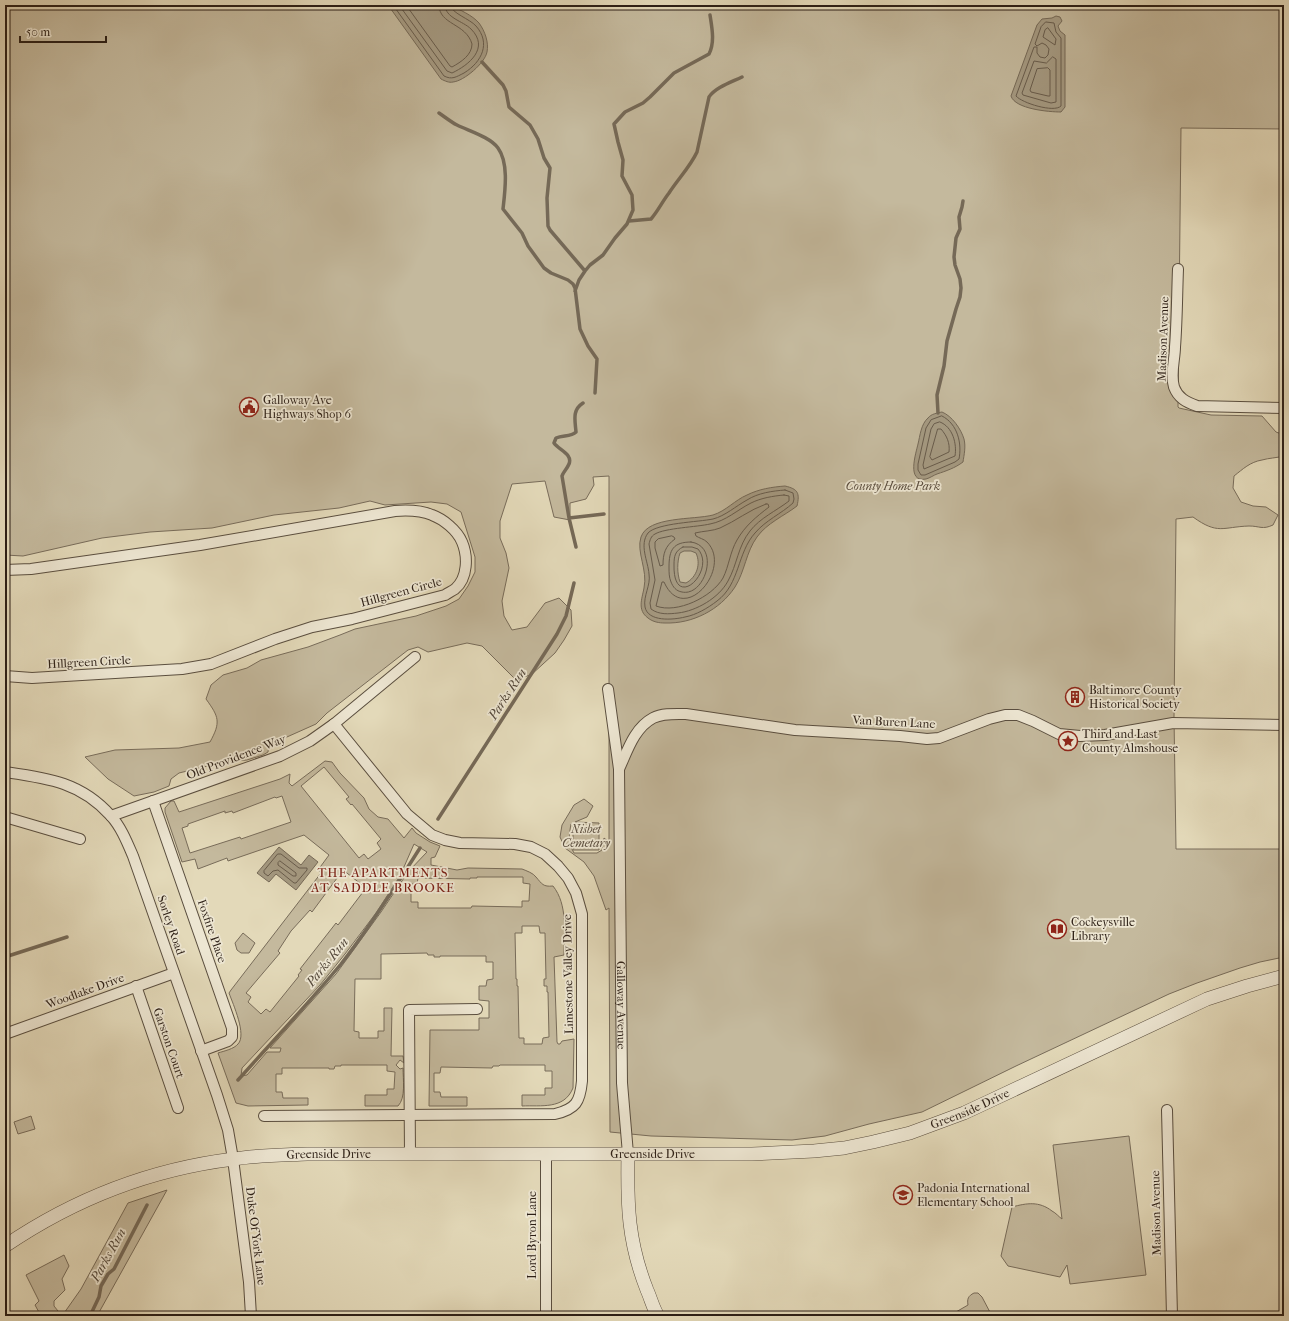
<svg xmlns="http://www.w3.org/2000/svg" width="1289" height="1321" font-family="'IM FELL French Canon',serif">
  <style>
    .green { fill: #c4b99d; stroke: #786c5a; fill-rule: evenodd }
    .water { fill: #a59a82; stroke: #756957; fill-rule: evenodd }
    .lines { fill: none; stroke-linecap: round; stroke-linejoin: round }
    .shore { stroke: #685c4c; stroke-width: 1 }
    .stream { stroke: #756957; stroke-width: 3.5 }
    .minor-casing { stroke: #5a4e3f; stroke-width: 12 }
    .tertiary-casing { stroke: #5a4e3f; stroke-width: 14 }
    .minor { stroke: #ede6d2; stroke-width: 10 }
    .tertiary { stroke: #ede6d2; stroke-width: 13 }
    .labels { text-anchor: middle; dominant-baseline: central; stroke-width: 3.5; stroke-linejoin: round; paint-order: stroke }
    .street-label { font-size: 12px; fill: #2c1f16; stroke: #ede6d2 }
    .poi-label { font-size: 12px; fill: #2c1f16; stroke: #ede6d2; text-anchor: start }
    .park-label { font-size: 12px; font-style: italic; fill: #5a4d3e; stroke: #ede6d2 }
    .water-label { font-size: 13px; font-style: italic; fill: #564a3c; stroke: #ede6d2 }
    .neighbourhood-label { font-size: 13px; letter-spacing: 1px; fill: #7a1f14; stroke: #ede6d2 }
  </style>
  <rect width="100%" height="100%" fill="#e3d9b9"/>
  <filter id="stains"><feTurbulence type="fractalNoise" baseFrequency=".005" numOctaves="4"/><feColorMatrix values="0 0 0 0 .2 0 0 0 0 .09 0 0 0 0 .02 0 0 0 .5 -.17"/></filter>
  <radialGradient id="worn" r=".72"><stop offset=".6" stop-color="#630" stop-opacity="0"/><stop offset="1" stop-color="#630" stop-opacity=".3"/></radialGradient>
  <path class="green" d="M5 5H1284V129L1181 128 1178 407 1179 408 1211 415 1262 416 1276 432 1284 435V456C1276 458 1269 458 1262 460 1250 462 1243 469 1234 476L1233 488 1241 502 1253 506 1266 507 1278 515 1273 525C1262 530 1260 526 1249 526 1222 527 1218 535 1193 517L1176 519 1174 717 1176 849H1284V957L1260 962 1240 968 1197 983 1169 994 1016 1066 922 1112 869 1124 825 1136 792 1140 651 1136 610 1132 609 908 606 910 594 876 584 862 565 848 560 837 562 825 574 805 584 799 593 806 587 817 575 822 599 823V850H573V823L571 824C569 835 568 843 574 853H597L602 850 604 838 609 842V476L593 477 594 485 586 499 570 503V520L554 517 545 481 512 484 500 521V538L506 553 509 568 502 601 504 616 512 630 527 627 545 603 559 598 571 610 572 626 564 640 555 653 531 675 515 679 482 646 467 643 428 652 418 647 408 650 327 713 316 724 269 745 268 752 263 755 247 760 224 762 179 773 171 779 169 786 154 792 134 796 108 779 85 757 115 750 179 748 210 742C221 722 219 717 206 699L211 685 223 675 247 668 261 660 308 647 340 635 355 629 416 616 446 606 459 599 468 586 475 572V557L461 512 447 504 431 502 385 505 370 501 339 508 274 515 212 528 150 532 102 538 23 556 5 555Z
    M325 761 332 762 340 773 364 798 369 809 378 817 388 819 404 838 412 828 416 833 430 842 440 846 435 857 431 858V865L457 870 468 868 522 869C527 871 533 873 536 877 542 884 543 887 553 886 568 905 564 932 564 955L554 957 557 1042 558 1044H560L562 1041 574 1039 573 1088C564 1110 541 1105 522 1106V1095H545V1088H552V1071H545V1065H500L499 1066H493L492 1068 441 1067 440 1073H434V1092H440L441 1097H467V1106H429L430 1030H479V1018H489V1001L479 1000V986H486L487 980 493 979V962H486V956H440V957H434V955H428L427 953 381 954V979H355L354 1031 359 1032V1038H378V1031H384V1008H392L391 1056H403L404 1063 400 1060 396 1065 400 1069 403 1068C403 1079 406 1098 398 1106H365V1095H387V1089H394L395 1072 387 1071V1065H341V1066H335L334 1069H329V1068H282V1074H276V1092H282L283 1098H308V1105L248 1106 236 1103 218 1053C224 1051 234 1049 238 1044 247 1035 233 1004 229 993L231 990 321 873 318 870 329 855 304 835 228 861 227 858 198 869 195 859 182 862 165 812V808L171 801H174L179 812 280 779 290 774 289 783 292 786ZM324 767 349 797 346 799 351 805 352 804 381 839 377 843 381 849 368 859 364 854 359 858 301 786ZM282 796 291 822 241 839 240 837 190 853 182 828 188 826V824L225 811V813L232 811 233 813 275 797 276 798ZM414 844 427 852 408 872 381 912 336 974 270 1048H281L280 1052H267L247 1075 241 1076 242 1068 320 985 345 954 376 913 400 876ZM343 870 366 888 338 925 336 923 300 969 302 970 298 975 299 976 270 1012 266 1009 261 1014 248 1002 251 997 246 993 280 953 278 951 291 931 310 910 312 912ZM477 877H523V883L530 884 529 901H522V907L472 906 471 908H418V902H411V884H417L418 878 470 879V878H477ZM522 926H539L540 933H545L546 979H544V986H547V992H548L549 1037 543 1038 542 1044H524V1038H519L518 986H517V979H516L515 933H522Z
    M243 933 255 943 249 953H241L237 950 235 943Z
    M31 1116 35 1129 18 1134 14 1122Z
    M1129 1136 1146 1275 1070 1284 1067 1265 1060 1277 1008 1266 1001 1256 1012 1207C1027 1203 1039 1201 1052 1211 1056 1213 1059 1217 1062 1219L1053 1145Z
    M167 1190 97 1316H41L35 1305 39 1301 26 1275 64 1255 69 1266 62 1279 65 1290 54 1301V1306L62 1316 81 1289 128 1203Z
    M974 1293H978L982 1297 992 1316H949L968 1305C967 1299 968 1296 974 1293Z"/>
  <path class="water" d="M388 5H450C460 10 472 15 479 23 485 31 489 43 487 52 485 63 464 81 453 82 449 83 445 81 441 79Z
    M1056 16 1060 17 1062 21 1058 26 1060 31 1065 35V107L1061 112C1049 112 1015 109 1011 96L1037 25 1042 19 1052 18Z
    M942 412C952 416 961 429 964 439 966 447 964 455 963 462 955 468 946 471 937 474 934 475 930 478 926 479 906 483 916 453 918 444 920 436 921 424 928 418 931 414 937 413 942 412Z
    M785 486C798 489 800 493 797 506 784 516 767 523 757 537 746 552 745 571 735 587 720 610 692 624 665 623 659 623 653 622 648 618 637 610 642 599 644 588 648 570 636 552 641 537 648 516 694 520 713 515 726 511 735 500 747 495 759 489 772 487 785 486ZM684 551H691L696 553C701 564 697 577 686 583L680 582C677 573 677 562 680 553Z
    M279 847 301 865 309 855 318 862 296 890 276 874 269 882 257 873Z"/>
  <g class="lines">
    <path class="shore" d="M393 5 444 76C452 80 456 77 464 73 482 62 491 43 476 26 470 19 451 13 450 5
      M399 5 447 71 452 73C469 65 490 48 471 29 463 21 445 18 445 5
      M406 5 450 66 452 67C461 62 472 55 472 44 466 23 439 25 439 5
      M1046 22 1054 23 1056 32 1061 38V106C1054 113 1022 103 1016 96L1034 47H1037V53L1040 57 1045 58 1048 55 1049 49 1046 45 1042 43 1037 46 1035 44 1041 27Z
      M1048 28 1056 39 1055 45 1043 37 1045 30Z
      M1053 57 1056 59V102L1051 103 1023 95 1022 93 1034 61 1046 63Z
      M1048 68 1050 70V96H1048L1031 92 1030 90 1037 69Z
      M942 416C958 424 962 444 959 459L955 462 925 475H921L918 470V464L926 428 931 420Z
      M940 422C953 427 957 444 955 456L924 469 923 465 931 429 934 424Z
      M938 429H941C947 436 950 443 949 452L932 460 930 457Z
      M785 490 793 493 794 499 793 503C781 514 766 520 755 533 737 553 740 584 717 601 708 608 696 615 685 617 673 620 648 622 645 607 643 596 651 585 649 574 648 561 639 545 648 533 657 523 699 522 713 519 725 516 736 506 747 500 758 493 772 491 785 490Z
      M784 495 789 496V501C776 511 760 518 750 531 738 546 737 565 728 581 719 598 696 611 678 613 669 614 659 615 651 609L650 603 655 580 649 544C650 540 651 536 655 534 665 528 697 527 710 524 726 521 737 510 751 503 761 498 773 496 784 495Z
      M766 504H768L769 507C756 517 745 526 737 540 730 552 729 566 723 578 712 597 677 614 656 606L662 582H664C684 627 733 568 707 542 704 539 699 538 696 536L695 533C703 531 713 531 720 528 736 521 749 510 766 504Z
      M672 536 674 537 675 539C665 546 663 554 663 565L660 566 655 548V542L658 539Z
      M691 542C721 546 705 597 682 592 676 591 673 587 671 582 669 577 669 573 669 567 669 550 673 542 691 542Z
      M683 547H692L698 549C717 571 673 613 674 565 674 556 675 551 683 547Z
      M278 854H281L299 868H307V870L296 883H294L278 870 273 871 268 876 264 873V871Z
      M280 861 296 873V876H293L278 865V863Z"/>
    <path class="stream" d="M482 62 503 85 506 91 509 107 530 125 538 139 544 158 550 168 547 198 548 226 550 230 585 271
      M439 113C445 117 451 122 457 125 469 131 490 137 498 148 509 163 505 191 503 209L522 233 528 246 544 268 551 273 568 280 573 284 575 288 580 329 588 346 597 359 595 393
      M629 221 651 219C658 211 662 202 669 193 678 179 690 167 697 152L709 97C716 87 732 82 742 77
      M575 291 579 280 585 271 590 265 603 255 615 238 627 224 633 210 632 195 622 176 623 160 618 142 614 124 625 112 643 103 650 97 674 73 709 54C715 42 712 28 710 15
      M938 413 937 395 944 366 947 341 956 309 960 297 961 288 960 279 955 265 954 257 956 238 960 229 959 217 962 207 963 201
      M569 518 604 514
      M576 547 569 518 562 476C563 472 567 469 569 464 573 454 559 450 554 443L556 438C563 435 571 437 576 432 575 420 572 410 583 403
      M438 819 557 634 566 616 574 583
      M5 957 67 937
      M238 1080C272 1042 308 1004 341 964 370 927 395 887 420 848
      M90 1316 99 1297 101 1286 108 1274 114 1269 147 1205"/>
    <g class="minor-casing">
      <g id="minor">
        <path d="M1178 269C1177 295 1177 321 1175 347 1175 359 1170 374 1174 387 1178 398 1186 402 1197 406L1284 408"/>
        <path d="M5 570 31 569 200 545 395 511C408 510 420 510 432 515 443 519 457 530 462 542 468 556 468 578 455 589 452 591 448 593 445 595L352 619 312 627 275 639 211 664 182 669 115 673 32 678 5 676"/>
        <path id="s1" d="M608 689 619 769 622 1083 628 1154"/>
        <path d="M619 769C627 752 634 728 653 718 663 713 676 714 686 714L795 730 900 736 927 739 939 738 989 719 1005 715H1018L1033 721 1059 734 1080 736 1105 735 1173 723 1284 725"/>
        <path d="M5 772C47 778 81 782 111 816 121 827 127 842 133 856L217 1095 228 1130 233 1159 249 1282 251 1316"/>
        <path d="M153 801 232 1028V1037L228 1041 201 1051"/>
        <path d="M111 816 280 756 310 741 334 724 415 657"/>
        <path d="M5 817 80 839"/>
        <path d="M136 986 178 1108"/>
        <path d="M5 1034 174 973"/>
        <path d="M1167 1110 1172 1316"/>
        <path d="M264 1116 555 1114C576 1109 580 1102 582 1081V914L576 893 568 878 558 866 545 854 531 847 515 844 460 843 445 840 432 835 407 814 334 724"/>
        <path d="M410 1154 409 1010 477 1009"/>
        <path d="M546 1316V1154"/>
      </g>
    </g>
    <g class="tertiary-casing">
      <g id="tertiary">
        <path d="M628 1154C627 1205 628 1242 647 1290 651 1299 653 1308 658 1316"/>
        <path id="s2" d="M5 1246C74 1199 152 1169 234 1159 258 1155 283 1155 307 1154H752L814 1151 844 1148 873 1142 910 1133 964 1113 994 1099 1207 999 1247 986 1284 976"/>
      </g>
    </g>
    <use href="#minor" class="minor"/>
    <use href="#tertiary" class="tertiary"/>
  </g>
  <defs>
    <g id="civic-ring" transform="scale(1)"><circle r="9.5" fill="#ede6d2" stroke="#8f2418" stroke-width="1.5"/><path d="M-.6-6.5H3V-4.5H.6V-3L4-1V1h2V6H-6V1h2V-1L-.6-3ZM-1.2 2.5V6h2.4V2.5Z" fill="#8f2418"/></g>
    <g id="building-ring" transform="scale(1)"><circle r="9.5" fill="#ede6d2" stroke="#8f2418" stroke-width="1.5"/><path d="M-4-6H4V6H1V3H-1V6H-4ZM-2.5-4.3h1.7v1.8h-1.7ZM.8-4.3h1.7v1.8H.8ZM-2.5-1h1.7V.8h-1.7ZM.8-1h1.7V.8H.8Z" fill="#8f2418"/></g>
    <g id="sight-ring" transform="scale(1)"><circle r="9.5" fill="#ede6d2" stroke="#8f2418" stroke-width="1.5"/><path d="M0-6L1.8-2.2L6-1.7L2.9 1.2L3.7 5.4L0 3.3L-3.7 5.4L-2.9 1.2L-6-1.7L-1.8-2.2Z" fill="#8f2418"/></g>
    <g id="library-ring" transform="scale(1)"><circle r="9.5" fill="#ede6d2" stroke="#8f2418" stroke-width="1.5"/><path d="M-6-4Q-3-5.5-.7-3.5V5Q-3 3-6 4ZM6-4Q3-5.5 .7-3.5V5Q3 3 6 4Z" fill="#8f2418"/></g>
    <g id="school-ring" transform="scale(1)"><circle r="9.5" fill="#ede6d2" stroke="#8f2418" stroke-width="1.5"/><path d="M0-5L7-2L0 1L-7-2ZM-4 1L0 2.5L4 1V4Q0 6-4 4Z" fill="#8f2418"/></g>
  </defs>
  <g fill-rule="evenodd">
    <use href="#civic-ring" x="249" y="407"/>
    <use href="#building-ring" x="1075" y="697"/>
    <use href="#sight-ring" x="1068" y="741"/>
    <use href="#library-ring" x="1057" y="929"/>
    <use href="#school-ring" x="903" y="1195"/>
  </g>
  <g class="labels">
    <g class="street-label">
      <text transform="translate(1163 339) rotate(-88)">Madison Avenue</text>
      <text transform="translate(401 592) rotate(-15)">Hillgreen Circle</text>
      <text transform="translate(89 662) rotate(-3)">Hillgreen Circle</text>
      <text transform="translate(894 722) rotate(3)">Van Buren Lane</text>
      <text transform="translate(236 757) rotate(-21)">Old Providence Way</text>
      <text transform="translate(171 925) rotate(71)">Sorley Road</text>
      <text transform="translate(212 931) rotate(71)">Foxfire Place</text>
      <text transform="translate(568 974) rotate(-91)">Limestone Valley Drive</text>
      <text transform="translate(85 991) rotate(-20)">Woodlake Drive</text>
      <text stroke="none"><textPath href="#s1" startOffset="317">Galloway Avenue</textPath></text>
      <text transform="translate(169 1043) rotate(71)">Garston Court</text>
      <text stroke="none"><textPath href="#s2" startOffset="990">Greenside Drive</textPath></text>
      <text stroke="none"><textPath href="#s2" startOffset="666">Greenside Drive</textPath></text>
      <text stroke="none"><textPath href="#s2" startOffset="342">Greenside Drive</textPath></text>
      <text transform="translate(1156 1213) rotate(-91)">Madison Avenue</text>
      <text transform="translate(532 1235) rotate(-90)">Lord Byron Lane</text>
      <text transform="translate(256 1236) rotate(83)">Duke Of York Lane</text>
    </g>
    <g class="poi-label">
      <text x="263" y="400">Galloway Ave<tspan x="263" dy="14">Highways Shop 6</tspan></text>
      <text x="1089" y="690">Baltimore County<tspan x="1089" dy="14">Historical Society</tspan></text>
      <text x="1082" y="734">Third and Last<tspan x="1082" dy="14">County Almshouse</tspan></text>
      <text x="1071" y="922">Cockeysville<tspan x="1071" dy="14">Library</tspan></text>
      <text x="917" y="1188">Padonia International<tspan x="917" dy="14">Elementary School</tspan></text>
    </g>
    <g class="park-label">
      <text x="893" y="486">County Home Park</text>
      <text x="586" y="829">Nisbet<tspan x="586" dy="14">Cemetary</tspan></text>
    </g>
    <g class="water-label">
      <text transform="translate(507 694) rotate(-57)">Parks Run</text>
      <text transform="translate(327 962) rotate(-51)">Parks Run</text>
      <text transform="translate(108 1255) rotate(-61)">Parks Run</text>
    </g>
    <g class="neighbourhood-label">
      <text x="383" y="872">THE APARTMENTS<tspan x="383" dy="15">AT SADDLE BROOKE</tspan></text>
    </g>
  </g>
  <rect width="1289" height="1321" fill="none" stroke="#e3d9b9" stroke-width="20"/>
  <rect x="6" y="6" width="1277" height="1309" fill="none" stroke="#2c1f16" stroke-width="2"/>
  <rect x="10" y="10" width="1269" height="1301" fill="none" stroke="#2c1f16"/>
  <path d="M20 36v6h86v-6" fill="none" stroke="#2c1f16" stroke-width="2"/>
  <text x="26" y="36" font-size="12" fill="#2c1f16" stroke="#ede6d2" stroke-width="3" paint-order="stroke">50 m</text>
  <rect width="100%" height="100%" filter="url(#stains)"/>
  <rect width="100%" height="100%" fill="url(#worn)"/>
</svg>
